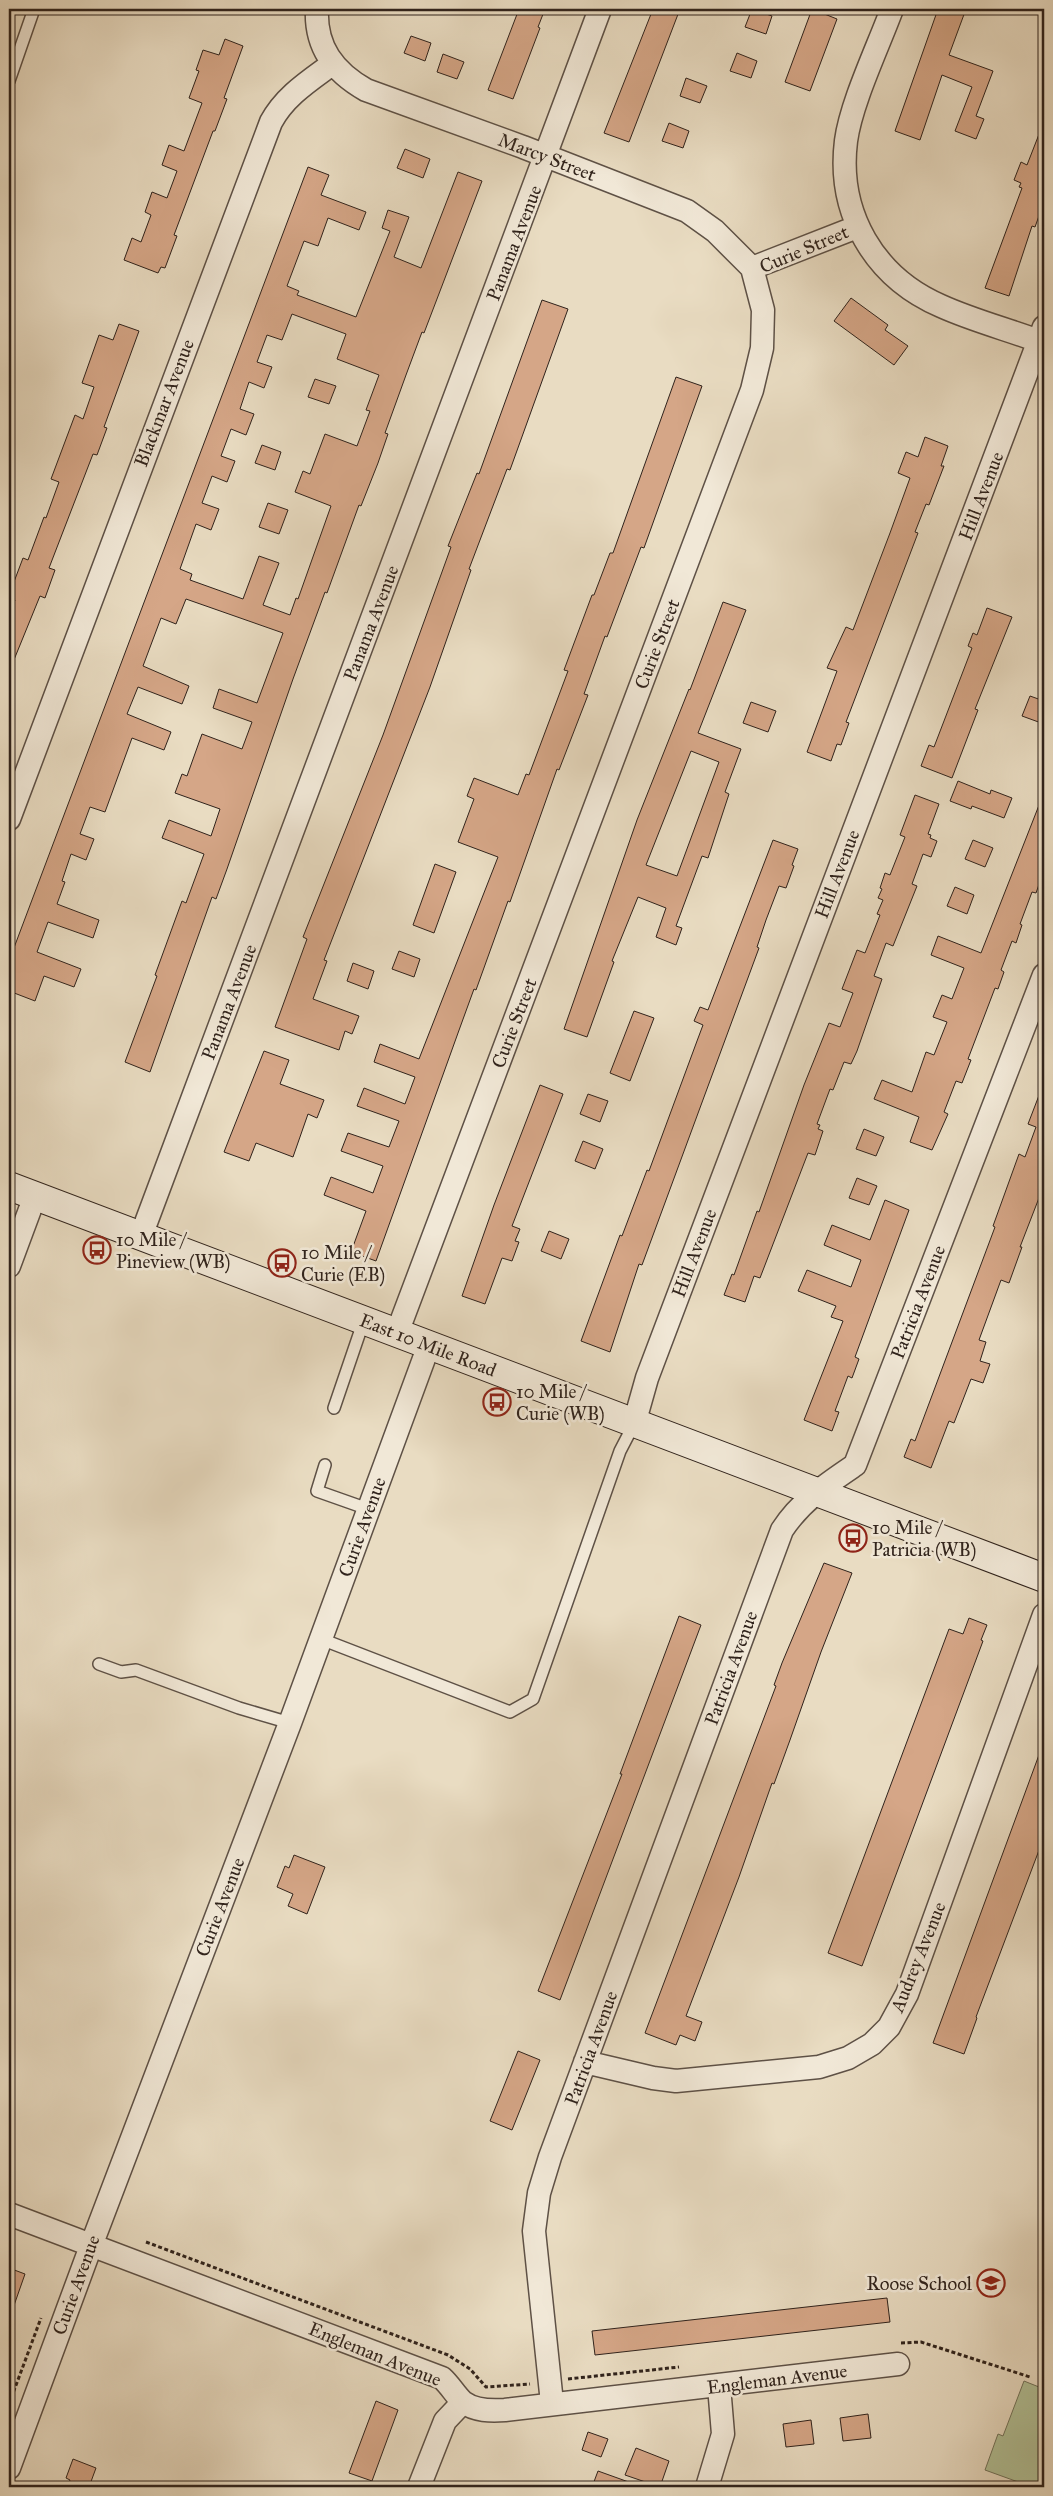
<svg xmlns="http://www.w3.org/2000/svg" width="1053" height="2496" font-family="'IM FELL Great Primer',serif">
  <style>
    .green { fill: #b2c197; stroke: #71725a }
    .building { fill: #d5a687; stroke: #30231c; fill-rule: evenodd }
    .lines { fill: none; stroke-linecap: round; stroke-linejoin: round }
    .lane-casing { stroke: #5e5146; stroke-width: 14 }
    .street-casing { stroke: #5e5146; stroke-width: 25 }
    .secondary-casing { stroke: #30231c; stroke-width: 30 }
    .path { stroke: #30231c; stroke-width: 3; stroke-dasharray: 4 2.5; stroke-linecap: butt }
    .lane { stroke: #f1e8d7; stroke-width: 11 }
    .street { stroke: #f1e8d7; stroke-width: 22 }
    .secondary { stroke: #f1e8d7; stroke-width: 28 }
    .labels { text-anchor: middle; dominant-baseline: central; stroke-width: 5; stroke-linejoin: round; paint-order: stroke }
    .street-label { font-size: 19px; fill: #30231c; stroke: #f1e8d7 }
    .poi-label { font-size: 19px; fill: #30231c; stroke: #f1e8d7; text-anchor: start }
  </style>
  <rect width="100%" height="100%" fill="#e9dcc2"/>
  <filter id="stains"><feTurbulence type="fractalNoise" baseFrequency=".004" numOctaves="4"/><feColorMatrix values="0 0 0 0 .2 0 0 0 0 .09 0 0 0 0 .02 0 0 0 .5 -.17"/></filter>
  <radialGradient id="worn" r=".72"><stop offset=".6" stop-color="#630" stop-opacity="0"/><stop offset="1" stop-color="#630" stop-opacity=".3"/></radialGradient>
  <path class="green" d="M1024 2381 1044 2389V2487H1032L985 2470 998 2434 1003 2436Z"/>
  <path class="building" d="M519 9H545L538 27 540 28 513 99 488 90Z
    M653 9H680L629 142 604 133Z
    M752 9 772 16 766 34 745 27Z
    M812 9 837 19 810 91 785 82Z
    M938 9H966L949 55 993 71 976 116 984 119 976 139 955 131 972 87 942 75 920 140 895 131Z
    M411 36 431 43 425 61 404 53Z
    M225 39 243 46 224 98 227 99 215 131H213L174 235 177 236 165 268 161 267 158 273 124 260 132 238 141 242 151 215 145 212 152 192 167 198 177 171 162 165 169 145 184 151 202 103 189 98 199 71 196 70 203 50 219 55Z
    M737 53 757 61 751 78 730 71Z
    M443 54 464 62 457 79 437 72Z
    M686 78 707 86 700 103 680 96Z
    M669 123 689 131 683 148 662 141Z
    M1043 124 1044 202 1035 227 1032 226 1009 296 985 288 1022 188 1019 187 1021 183 1014 180 1021 162 1027 165Z
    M405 149 430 159 423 178 397 168Z
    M308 167 329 175 321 195 366 212 359 230 328 218 318 246 304 241 287 286 299 291 297 295 356 317 390 231 382 228 388 210 409 217 394 257 421 268 458 172 482 181 424 333 422 332 406 375 385 433 388 434 378 463 361 506 359 505 327 593 325 592 293 679 227 869 216 899 212 897 150 1072 125 1062 157 976 155 975 182 901 186 903 204 854 162 838 169 820 211 836 220 809 175 793 182 774 187 776 202 734 242 749 252 722 213 708 219 689 257 703 283 633 186 599 176 624 161 618 143 666 189 686 182 704 138 687 127 714 171 732 164 750 132 738 105 812 90 807 80 834 94 839 86 860 71 854 62 881 65 882 57 904 99 920 93 938 48 922 37 952 81 969 74 987 44 976 35 1001 9 991V961ZM292 314 346 334 337 359 379 375 366 410 370 411 357 446 325 434 310 474 303 471 295 492 331 506 298 599 296 598 290 615 263 605 279 563 259 556 243 599 190 580 192 574 180 569 196 524 211 530 219 509 202 503 212 476 227 482 235 461 221 456 231 429 246 435 254 414 240 409 249 382 264 388 272 367 257 362 267 335 282 340Z
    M851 298 888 325 885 330 908 346 894 365 834 321Z
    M542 300 568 309 510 470 507 469 469 569 471 570 430 687 324 960 327 961 313 999 359 1016 352 1034 345 1031 339 1050 275 1027 307 939 303 937 383 735 451 547 448 546 477 473 479 474Z
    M119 324 139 331 104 427 107 428 97 455 93 454 49 568 55 570 45 598 40 596 9 672V615L15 600 9 597V595L23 558 28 560 44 517 46 518 59 482 51 479 75 415 83 419 94 387 82 383 99 335 113 340Z
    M676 377 702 386 644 548 641 547 607 637 605 636 584 694 588 695 559 770 557 769 510 902 508 901 476 990 474 989 458 1033 376 1261 351 1252 366 1211 324 1195 331 1177 373 1193 383 1166 341 1151 348 1133 389 1147 399 1121 357 1106 364 1088 405 1104 415 1077 374 1062 380 1044 419 1059 498 857 458 842 474 799 467 796 474 778 518 795 526 774 529 775 568 671 564 670 592 595H594L610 553H613Z
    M315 379 336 386 329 404 308 397Z
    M925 437 948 446 941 466H944L929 505 926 504 915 532 918 533 846 722 849 723 841 745 837 744 831 761 807 752 837 671 827 668 846 627 853 630 890 533 910 478 898 473 906 452 918 457Z
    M262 445 281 452 275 470 255 463Z
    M268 503 288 510 279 534 259 527Z
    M723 602 746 610 698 733 741 749 725 792 729 794 708 858 702 856 676 926 682 928 676 945 656 937 666 908 638 897 612 961 614 962 587 1037 564 1029 637 820 689 689 690 690ZM691 751 719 762 677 876 646 865Z
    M987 608 1012 617 975 709 978 710 952 778 921 766 929 745 934 747 972 648 968 646 973 633 977 635Z
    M1030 696 1044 701V724L1022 716Z
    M751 702 776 711 768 732 743 723Z
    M958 781 990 794 991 790 1012 798 1004 818 972 806 971 809 950 801Z
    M915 795 939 804 928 834 931 835 930 838 937 841 931 857 923 854 912 884 917 886 893 946 886 943 874 976 882 979 857 1051 851 1064 844 1062 833 1090 830 1089 817 1124 820 1125 818 1129 823 1131 815 1155 808 1153 760 1278 754 1276 745 1302 724 1295 732 1274 734 1275 757 1211 759 1212 804 1085 829 1023 840 1027 853 993 842 989 857 950 865 953 880 915 877 914 883 900 878 898 882 889 880 888 885 873 890 875 905 837 900 835Z
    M1043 795 1044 861 1039 874 1042 876 1036 893 1032 892 1020 924 1022 925 1016 943 1012 941 1001 970 1004 972 998 989 995 988 968 1059 971 1060 962 1083 956 1081 944 1112 948 1114 932 1150 910 1142 919 1117 874 1099 882 1080 912 1092 926 1052 934 1055 947 1022 933 1017 942 995 952 999 964 968 931 955 938 936 981 953Z
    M773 840 798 849 792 865 794 866 786 888 779 886 766 920 757 947 759 948 642 1265 639 1264 610 1352 581 1341 620 1235 622 1236 647 1170 649 1171 697 1041 703 1025 694 1021 700 1007 708 1010Z
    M973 840 993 848 985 867 965 859Z
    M435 864 456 872 434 933 413 925Z
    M955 887 974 895 967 914 947 906Z
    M399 951 420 959 414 977 392 969Z
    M353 963 374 971 368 989 347 981Z
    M634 1011 654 1018 630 1081 610 1073Z
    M264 1051 289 1060 280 1084 324 1100 317 1118 308 1114 293 1157 256 1143 249 1161 224 1152Z
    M540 1085 563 1094 512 1226 520 1229 515 1241 519 1242 512 1261 502 1258 485 1304 462 1296 494 1205Z
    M1043 1085 1044 1185 1020 1247H1022L1009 1283 1001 1280 979 1340 986 1342 980 1361 990 1364 983 1383 971 1379 954 1423 949 1421 931 1468 904 1457 911 1439 915 1441 995 1227 993 1226 1019 1154 1025 1157 1036 1127 1028 1124Z
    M588 1094 608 1101 600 1122 580 1114Z
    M864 1129 884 1137 876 1156 856 1149Z
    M583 1141 603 1149 595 1169 575 1161Z
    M857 1178 877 1186 869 1205 849 1198Z
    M885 1200 909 1210 855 1357 859 1359 852 1378 848 1376 835 1411 839 1412 832 1431 804 1420 843 1321 831 1317 836 1306 798 1291 807 1270 851 1287 861 1260 824 1245 832 1225 870 1240Z
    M549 1231 569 1239 561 1259 541 1251Z
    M824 1563 852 1573 821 1652 790 1740 774 1784 772 1783 739 1877 686 2016 702 2022 695 2041 680 2035 676 2045 645 2033 776 1686 774 1685 782 1663Z
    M679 1616 701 1625 560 2000 538 1991 622 1774H620Z
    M969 1618 987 1625 981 1640 983 1641 862 1966 828 1953 949 1629 963 1634Z
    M1043 1744 1044 1837 976 2017 977 2018 964 2054 933 2043Z
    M294 1855 325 1867 307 1914 288 1906 293 1894 277 1887 285 1866 289 1868Z
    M518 2051 540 2060 512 2130 490 2121Z
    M9 2268 25 2274 11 2314H9Z
    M887 2298 890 2322 595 2355 592 2331Z
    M376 2401 398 2410 372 2481 349 2473Z
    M868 2414 871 2438 843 2441 840 2418Z
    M811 2420 814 2444 786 2447 783 2424Z
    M588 2432 608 2439 601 2457 582 2450Z
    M636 2448 669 2461 660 2487 625 2475Z
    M73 2459 96 2468 89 2487H67L70 2480 66 2478Z
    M598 2471 637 2485V2487H592Z"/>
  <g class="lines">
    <g class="lane-casing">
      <path id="lane" d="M9 81 34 9
        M334 1408 364 1320
        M325 1465 317 1491 368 1509
        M321 1639 510 1712 533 1699 620 1451 634 1424
        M99 1664 121 1672 136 1670 239 1708 290 1723"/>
    </g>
    <g class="street-casing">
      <path id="street" d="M317 9C315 47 334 72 366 90L523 147 687 211 715 231 752 268
        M892 9C878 47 851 103 846 141 837 213 874 277 941 306 974 321 1010 330 1044 343
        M752 268 857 227
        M9 819 271 122C285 96 309 81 332 64
        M141 1236 600 9
        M9 1266 35 1196
        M397 1333 752 390 762 348 763 310 752 268
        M634 1424 647 1378 1044 327
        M585 2062 653 2078 676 2081 819 2067 848 2058 872 2044 889 2027 907 1994 1044 1615
        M9 2214 442 2378C450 2385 456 2396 463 2402 475 2411 491 2411 505 2410L898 2364
        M552 2403 534 2231 539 2193 550 2157 782 1530C801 1501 827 1484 855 1465L1044 975
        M9 2468 91 2246 290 1723 429 1345
        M419 2487 445 2421 463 2402
        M707 2487 723 2434 719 2386"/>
    </g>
    <g class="secondary-casing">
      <path id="secondary" d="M9 1186 1044 1578"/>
    </g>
    <path class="path" d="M146 2242 448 2355 470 2369 486 2387 530 2384
      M901 2343 921 2342 1030 2377
      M568 2379 679 2367
      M9 2404 41 2318"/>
    <use href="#lane" class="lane"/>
    <use href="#street" class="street"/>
    <use href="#secondary" class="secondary"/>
  </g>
  <defs>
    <g id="bus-ring" transform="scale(1.4375)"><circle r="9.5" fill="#f1e8d7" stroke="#8f2418" stroke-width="1.5"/><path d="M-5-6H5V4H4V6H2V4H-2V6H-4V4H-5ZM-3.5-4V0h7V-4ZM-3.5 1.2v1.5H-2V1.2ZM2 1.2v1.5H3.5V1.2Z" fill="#8f2418"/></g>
    <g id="school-ring" transform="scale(1.4375)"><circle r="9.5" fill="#f1e8d7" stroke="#8f2418" stroke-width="1.5"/><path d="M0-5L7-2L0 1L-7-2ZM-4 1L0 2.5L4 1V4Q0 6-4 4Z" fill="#8f2418"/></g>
  </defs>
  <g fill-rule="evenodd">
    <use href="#bus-ring" x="97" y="1250"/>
    <use href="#bus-ring" x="282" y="1263"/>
    <use href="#bus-ring" x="497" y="1402"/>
    <use href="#bus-ring" x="853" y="1538"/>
    <use href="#school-ring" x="991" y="2283"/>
  </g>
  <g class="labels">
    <g class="street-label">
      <text transform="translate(547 157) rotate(21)">Marcy Street</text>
      <text transform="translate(514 243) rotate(-69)">Panama Avenue</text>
      <text transform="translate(804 249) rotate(-23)">Curie Street</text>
      <text transform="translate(164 403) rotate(-69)">Blackmar Avenue</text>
      <text transform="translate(981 496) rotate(-69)">Hill Avenue</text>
      <text transform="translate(371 623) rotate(-69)">Panama Avenue</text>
      <text transform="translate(657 644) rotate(-69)">Curie Street</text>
      <text transform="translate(837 874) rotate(-69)">Hill Avenue</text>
      <text transform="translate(229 1002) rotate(-69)">Panama Avenue</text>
      <text transform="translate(514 1023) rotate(-69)">Curie Street</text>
      <text transform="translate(694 1253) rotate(-69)">Hill Avenue</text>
      <text transform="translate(918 1302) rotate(-69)">Patricia Avenue</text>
      <text transform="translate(428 1345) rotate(21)">East 10 Mile Road</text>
      <text transform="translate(362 1527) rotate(-70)">Curie Avenue</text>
      <text transform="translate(731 1668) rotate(-70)">Patricia Avenue</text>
      <text transform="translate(220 1907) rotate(-69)">Curie Avenue</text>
      <text transform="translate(918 1957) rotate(-68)">Audrey Avenue</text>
      <text transform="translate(591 2048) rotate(-70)">Patricia Avenue</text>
      <text transform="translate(76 2285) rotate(-70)">Curie Avenue</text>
      <text transform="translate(375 2354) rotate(22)">Engleman Avenue</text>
      <text transform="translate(777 2379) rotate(-7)">Engleman Avenue</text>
    </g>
    <g class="poi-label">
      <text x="116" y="1239">10 Mile /<tspan x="116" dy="22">Pineview (WB)</tspan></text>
      <text x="301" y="1252">10 Mile /<tspan x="301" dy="22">Curie (EB)</tspan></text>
      <text x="516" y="1391">10 Mile /<tspan x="516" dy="22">Curie (WB)</tspan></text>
      <text x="872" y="1527">10 Mile /<tspan x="872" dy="22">Patricia (WB)</tspan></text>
      <text x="972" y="2283" text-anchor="end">Roose School</text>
    </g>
  </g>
  <rect width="1053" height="2496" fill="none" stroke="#e9dcc2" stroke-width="30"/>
  <rect x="10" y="10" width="1033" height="2476" fill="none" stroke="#30231c" stroke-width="2.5"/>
  <rect x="15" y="15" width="1023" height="2466" fill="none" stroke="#30231c"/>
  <rect width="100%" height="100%" filter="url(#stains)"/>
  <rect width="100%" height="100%" fill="url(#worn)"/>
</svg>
